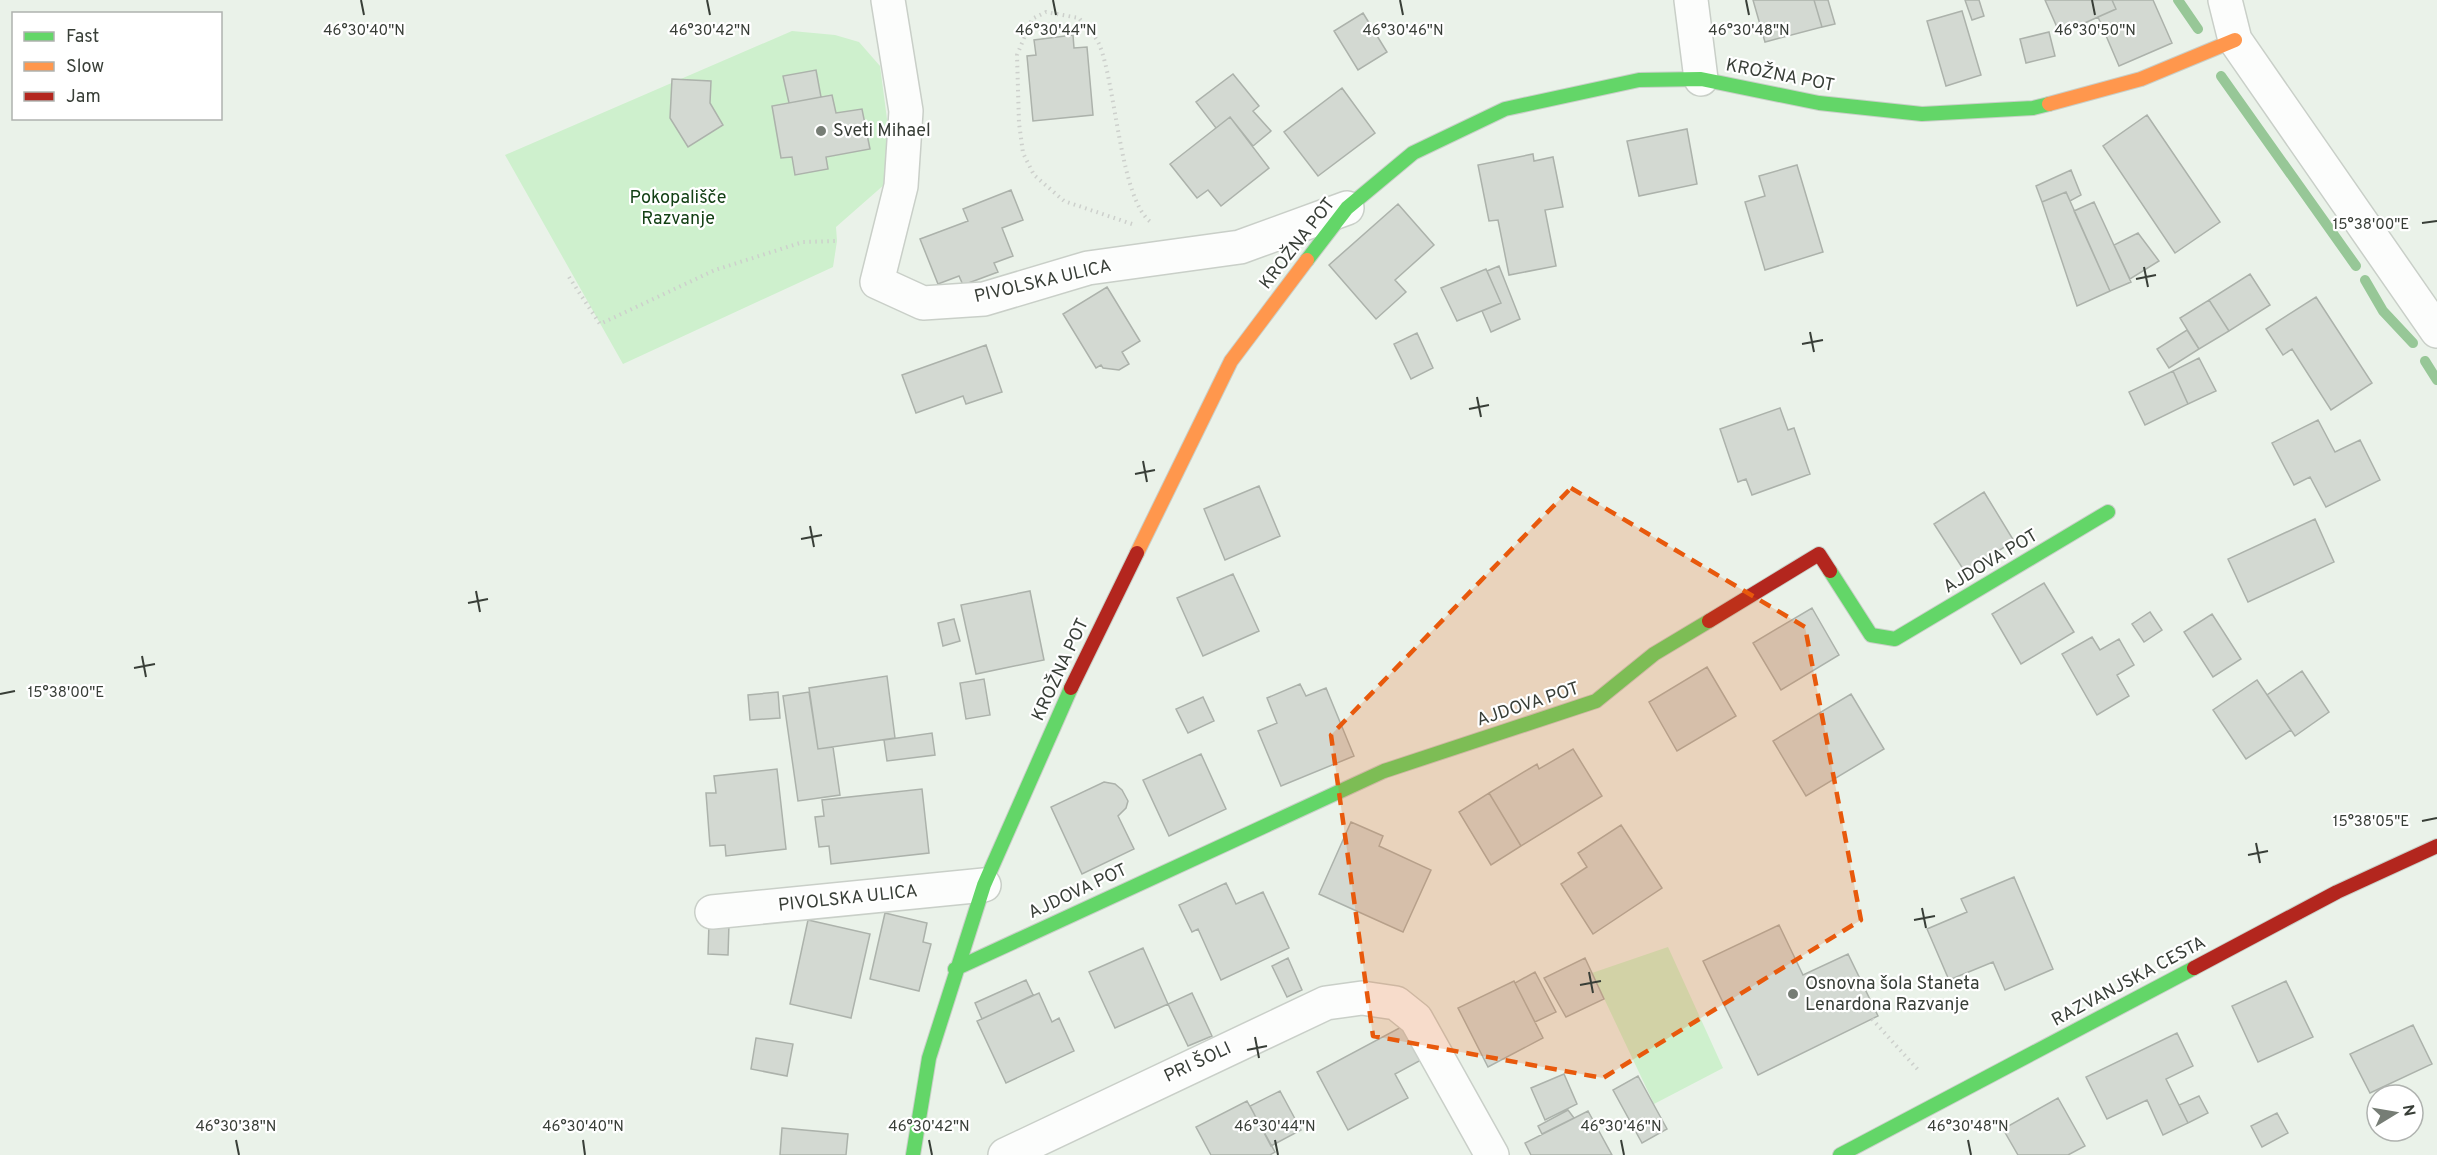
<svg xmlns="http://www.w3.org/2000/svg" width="2437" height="1155" font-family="Overpass,sans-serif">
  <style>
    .green { fill: #cef0cd }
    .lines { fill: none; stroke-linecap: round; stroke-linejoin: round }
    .stream { stroke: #97c797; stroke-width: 10 }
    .building { fill: #d3d9d2; stroke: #acb2ab; stroke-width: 1.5 }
    .street-casing { stroke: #c9cfc8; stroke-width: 36 }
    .fast-casing { stroke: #c9cfc8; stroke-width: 16 }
    .slow-casing { stroke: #c9cfc8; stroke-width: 16 }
    .jam-casing { stroke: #c9cfc8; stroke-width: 16 }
    .path { stroke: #cdd0cc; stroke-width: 4; stroke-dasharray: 1.5 4.5; stroke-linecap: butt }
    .street { stroke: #fcfdfc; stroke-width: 33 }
    .fast { stroke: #63d668; stroke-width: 14 }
    .slow { stroke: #ff974d; stroke-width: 14 }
    .jam { stroke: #b3261e; stroke-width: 14 }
    .marked { fill: #e8590c; fill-opacity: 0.2; stroke: #e8590c; stroke-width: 4.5; stroke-dasharray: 12 8; stroke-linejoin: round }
    .ticks { fill: none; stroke: #383e37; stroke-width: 2 }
    .poi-dot { fill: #767d75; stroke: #fff; stroke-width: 2 }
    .labels { text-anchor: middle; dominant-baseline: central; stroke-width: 4.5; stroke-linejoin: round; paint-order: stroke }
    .street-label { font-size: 18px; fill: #383e37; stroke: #fff }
    .poi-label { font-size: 18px; fill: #383e37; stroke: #fff; text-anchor: start }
    .park-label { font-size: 18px; fill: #134015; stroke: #fff }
    .ticks-label { font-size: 15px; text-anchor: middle; fill: #383e37; stroke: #fff; stroke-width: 4.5; stroke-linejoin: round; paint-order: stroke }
  </style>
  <rect width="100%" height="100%" fill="#eaf2e9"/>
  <path class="green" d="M792 31 835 35 859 42 880 66 892 157 885 184 836 227 837 241 833 267 623 364 505 155Z
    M1668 947 1723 1068 1654 1104 1592 973Z"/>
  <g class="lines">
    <path class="stream" d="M2178 0 2198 29
      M2221 76 2356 266
      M2365 280 2383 311 2413 343
      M2425 361 2437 380"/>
  </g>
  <path class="building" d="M1753 0H1814L1822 27 1765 42Z
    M1814 0H1828L1835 24 1822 27Z
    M1965 0H1979L1984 16 1972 20Z
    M2045 0H2112L2116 9 2060 34Z
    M2112 0H2153L2172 43 2119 66 2098 17 2116 9Z
    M1962 11 1981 75 1946 86 1927 21Z
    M1363 13 1387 52 1358 70 1334 31Z
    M2049 32 2055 56 2026 63 2020 39Z
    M1073 35 1074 48 1087 47 1093 115 1033 121 1027 56 1036 55 1034 40Z
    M816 70 821 97 789 103 783 76Z
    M1233 74 1259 106 1253 111 1271 131 1253 146 1230 117 1216 128 1196 102Z
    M672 79 711 81 710 103 723 125 688 147 670 118Z
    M1342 88 1375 133 1318 176 1284 132Z
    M832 95 836 113 862 109 870 149 826 157 828 169 795 175 792 157 781 158 772 106Z
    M2147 115 2220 222 2175 253 2103 146Z
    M1230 117 1269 168 1221 206 1208 190 1197 198 1170 164Z
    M1687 129 1697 184 1639 196 1627 141Z
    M1533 154 1534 161 1553 157 1563 207 1545 210 1556 266 1509 275 1498 220 1489 221 1478 165Z
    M1797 165 1823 252 1765 270 1745 202 1765 196 1759 176Z
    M2071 170 2081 195 2070 201 2066 192 2042 202 2036 186Z
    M1011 190 1023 220 1002 228 1013 256 994 263 998 272 963 285 959 276 938 284 920 239 968 221 963 209Z
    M2066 192 2110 291 2077 306 2042 202Z
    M2094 202 2131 282 2110 291 2074 211Z
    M1398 204 1434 245 1395 280 1406 292 1376 319 1329 265Z
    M2138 233 2159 261 2130 279 2114 245Z
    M1499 266 1520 319 1491 332 1482 311 1501 303 1487 271Z
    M1486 269 1501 303 1457 321 1441 288Z
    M2250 274 2270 305 2229 331 2209 300Z
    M1107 287 1140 341 1122 352 1129 364 1119 370 1103 368 1101 365 1096 368 1063 314Z
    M2316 297 2372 383 2331 410 2292 349 2283 355 2266 329Z
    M2209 300 2229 331 2199 349 2180 318Z
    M2187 330 2199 349 2169 368 2157 349Z
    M1417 333 1433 368 1411 379 1394 344Z
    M986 345 1002 392 966 404 963 396 916 413 902 375Z
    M2199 358 2216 391 2188 404 2173 371Z
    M2173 371 2188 404 2145 425 2129 392Z
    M1780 408 1788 430 1794 428 1810 474 1752 495 1746 479 1738 482 1720 429Z
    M2318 420 2335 452 2360 440 2380 480 2326 507 2310 477 2294 485 2272 443Z
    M1259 486 1280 536 1225 560 1204 509Z
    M1984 492 2014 541 1965 572 1934 524Z
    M2315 519 2334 562 2248 602 2228 559Z
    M1233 574 1259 631 1203 656 1177 598Z
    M2044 583 2074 632 2021 664 1992 614Z
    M1030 591 1044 660 976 674 961 605Z
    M1812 608 1839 655 1781 690 1753 643Z
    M2150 612 2162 630 2144 642 2132 624Z
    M2212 614 2241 659 2213 677 2184 632Z
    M954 619 960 641 943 646 938 623Z
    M2092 637 2100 650 2119 639 2134 665 2117 675 2129 696 2097 715 2062 654Z
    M1707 667 1736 716 1677 751 1649 702Z
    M2302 671 2329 712 2295 736 2267 695Z
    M887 676 895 738 818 749 809 688Z
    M984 679 990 715 966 719 960 683Z
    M2257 680 2291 730 2246 759 2213 710Z
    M1300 684 1306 696 1326 688 1354 756 1281 786 1258 731 1277 723 1267 698Z
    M778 692 780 718 750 720 748 695Z
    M809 692 818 749 833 747 840 795 798 801 783 696Z
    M1851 694 1884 749 1806 796 1773 741Z
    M1203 697 1214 721 1188 733 1176 709Z
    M932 733 935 755 887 761 884 740Z
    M1573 749 1602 796 1521 846 1489 793 1537 764 1539 769Z
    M1201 754 1226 809 1169 836 1143 780Z
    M777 769 786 849 726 856 725 845 710 846 706 793H716L714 776Z
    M1104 782 1115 784 1122 790 1128 801 1126 808 1118 816 1134 849 1082 874 1051 807Z
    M922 789 929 853 831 864 829 846 819 847 815 817 824 816 822 800Z
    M1489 793 1521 846 1491 865 1459 812Z
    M1351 822 1383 836 1379 846 1431 870 1403 932 1319 894Z
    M1621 825 1662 888 1593 934 1561 884 1587 867 1578 853Z
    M2014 877 2053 969 2005 990 1993 962 1949 980 1927 929 1967 912 1961 899Z
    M1226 883 1236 904 1263 892 1289 948 1221 980 1198 929 1192 932 1179 905Z
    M885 913 927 923 923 942 931 944 919 991 870 979Z
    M808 920 870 934 851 1018 790 1004Z
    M709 923 729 924 728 955 708 954Z
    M1779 925 1803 975 1848 954 1878 1016 1758 1075 1703 961Z
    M1143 948 1168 1004 1115 1028 1089 972Z
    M1288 958 1302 990 1287 997 1272 966Z
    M1585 958 1604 999 1566 1017 1544 978Z
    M1535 972 1556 1012 1535 1022 1515 983Z
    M1026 980 1033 995 982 1019 975 1003Z
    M1514 981 1543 1038 1488 1067 1458 1008Z
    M2286 981 2313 1037 2258 1062 2232 1006Z
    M1039 993 1052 1022 1059 1018 1074 1051 1006 1083 977 1021Z
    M1192 993 1212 1036 1188 1046 1168 1004Z
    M1405 1025 1423 1059 1395 1074 1408 1098 1348 1130 1317 1072Z
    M2413 1025 2432 1064 2370 1093 2350 1054Z
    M2177 1033 2193 1066 2166 1079 2188 1123 2163 1135 2147 1100 2107 1119 2086 1077Z
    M756 1038 793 1044 787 1076 751 1069Z
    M1564 1074 1577 1104 1545 1120 1531 1088Z
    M1638 1076 1667 1129 1642 1143 1613 1090Z
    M1280 1091 1301 1130 1271 1146 1250 1106Z
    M2199 1096 2208 1113 2188 1123 2179 1105Z
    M2058 1098 2085 1146 2068 1155H2018L2003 1129Z
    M1247 1101 1275 1152 1270 1155H1211L1196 1127Z
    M1568 1110 1574 1118 1542 1134 1538 1126Z
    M1588 1111 1612 1155H1531L1525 1143Z
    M2277 1113 2288 1133 2262 1147 2251 1126Z
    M782 1128 848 1134 846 1155H780Z"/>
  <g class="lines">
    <g class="street-casing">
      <path id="street" d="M888 0 906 111 901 186 877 282 923 303 984 299 1088 268 1240 247 1347 208
        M1691 0 1701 79
        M2225 0 2235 40 2437 331
        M712 912 984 885
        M1005 1155 1326 1003 1362 998 1396 1003 1416 1019 1492 1155"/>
    </g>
    <g class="fast-casing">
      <path id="fast" d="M1307 260 1347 208 1413 153 1505 109 1639 80 1701 79 1819 103 1922 114 2033 108 2049 104
        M1830 571 1871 635 1895 639 2108 512
        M955 969 1384 771 1596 701 1654 654 1709 621
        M913 1155 929 1058 984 885 1071 688
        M1840 1155 2194 968"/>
    </g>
    <g class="slow-casing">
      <path id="slow" d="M2049 104 2141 79 2235 40
        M1137 553 1231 361 1307 260"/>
    </g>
    <g class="jam-casing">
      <path id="jam" d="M1709 621 1819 554 1830 571
        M1071 688 1137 553
        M2194 968 2337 892 2437 846"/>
    </g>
    <path class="path" d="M1132 224 1064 201 1034 175 1023 153 1019 123 1017 55 1032 19 1046 12 1079 18C1085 26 1095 35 1099 44 1116 83 1120 202 1152 223
      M569 277 600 324 715 270 803 242 837 241
      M1872 1019 1920 1072"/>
    <use href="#street" class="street"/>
    <use href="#fast" class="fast"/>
    <use href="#slow" class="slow"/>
    <use href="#jam" class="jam"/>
  </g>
  <path class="marked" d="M1571 488 1805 627 1861 920 1603 1078 1373 1036 1331 735Z"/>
  <path class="ticks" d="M361 0 364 15M707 0 710 15M1053 0 1056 15M1400 0 1403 15M1746 0 1749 15M2092 0 2095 15M2422 223 2437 221M2144 267 2148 287M2136 279 2156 275M1810 332 1814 352M1802 344 1823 340M1477 397 1481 417M1469 409 1489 405M1143 461 1147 482M1135 474 1155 470M810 526 814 547M801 539 822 535M476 591 480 612M468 603 488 599M142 656 146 677M134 668 155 664M0 694 15 691M2422 821 2437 818M2256 843 2260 863M2248 855 2268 851M1922 908 1926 928M1914 920 1935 916M1589 972 1593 993M1580 985 1601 981M1255 1037 1259 1058M1247 1050 1267 1046M236 1140 239 1155M583 1140 585 1155M929 1140 932 1155M1275 1140 1278 1155M1621 1140 1624 1155M1968 1140 1971 1155"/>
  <g class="poi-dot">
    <circle cx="821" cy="131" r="6"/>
    <circle cx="1793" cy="994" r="6"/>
  </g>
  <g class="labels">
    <g class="street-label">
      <text transform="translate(1780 76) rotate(11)">KROŽNA POT</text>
      <text transform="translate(1298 244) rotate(-52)">KROŽNA POT</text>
      <text transform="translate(1043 282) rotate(-13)">PIVOLSKA ULICA</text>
      <text transform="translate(1991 562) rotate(-31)">AJDOVA POT</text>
      <text transform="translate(1061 670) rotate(-65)">KROŽNA POT</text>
      <text transform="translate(1528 705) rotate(-18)">AJDOVA POT</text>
      <text transform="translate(1078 892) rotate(-25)">AJDOVA POT</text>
      <text transform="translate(848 899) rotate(-6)">PIVOLSKA ULICA</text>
      <text transform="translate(2129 982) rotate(-28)">RAZVANJSKA CESTA</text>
      <text transform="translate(1198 1063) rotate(-25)">PRI ŠOLI</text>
    </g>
    <g class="poi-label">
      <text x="833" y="131">Sveti Mihael</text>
      <text x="1805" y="984">Osnovna šola Staneta<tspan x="1805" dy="21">Lenardona Razvanje</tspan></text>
    </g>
    <g class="park-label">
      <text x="678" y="198">Pokopališče<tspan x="678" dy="21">Razvanje</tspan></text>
    </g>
  </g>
  <g class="ticks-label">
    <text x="364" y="35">46°30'40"N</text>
    <text x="710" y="35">46°30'42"N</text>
    <text x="1056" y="35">46°30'44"N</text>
    <text x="1403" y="35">46°30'46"N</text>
    <text x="1749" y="35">46°30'48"N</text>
    <text x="2095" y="35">46°30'50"N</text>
    <text x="2371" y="229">15°38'00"E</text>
    <text x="66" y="697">15°38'00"E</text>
    <text x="2371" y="826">15°38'05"E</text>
    <text x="236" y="1131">46°30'38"N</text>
    <text x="583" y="1131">46°30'40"N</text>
    <text x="929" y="1131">46°30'42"N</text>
    <text x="1275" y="1131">46°30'44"N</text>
    <text x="1621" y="1131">46°30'46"N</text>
    <text x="1968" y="1131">46°30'48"N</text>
  </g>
  <rect x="12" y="12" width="210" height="108" fill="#ffffff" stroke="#afb2af" stroke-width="1.5"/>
  <rect x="24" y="32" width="30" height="9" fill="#63d668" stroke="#afb2af" stroke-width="1.5"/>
  <text x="66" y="42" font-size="18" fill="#383e37">Fast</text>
  <rect x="24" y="62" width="30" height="9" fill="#ff974d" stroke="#afb2af" stroke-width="1.5"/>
  <text x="66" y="72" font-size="18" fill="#383e37">Slow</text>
  <rect x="24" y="92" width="30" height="9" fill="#b3261e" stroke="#afb2af" stroke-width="1.5"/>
  <text x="66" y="102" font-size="18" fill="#383e37">Jam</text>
  <g transform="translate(2395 1113) rotate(79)"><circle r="28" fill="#ffffff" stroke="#afb2af" stroke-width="1.5"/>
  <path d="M0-4.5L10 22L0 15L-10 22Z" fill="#767d75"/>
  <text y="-9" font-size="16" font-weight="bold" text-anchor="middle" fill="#383e37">N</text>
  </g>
</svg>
